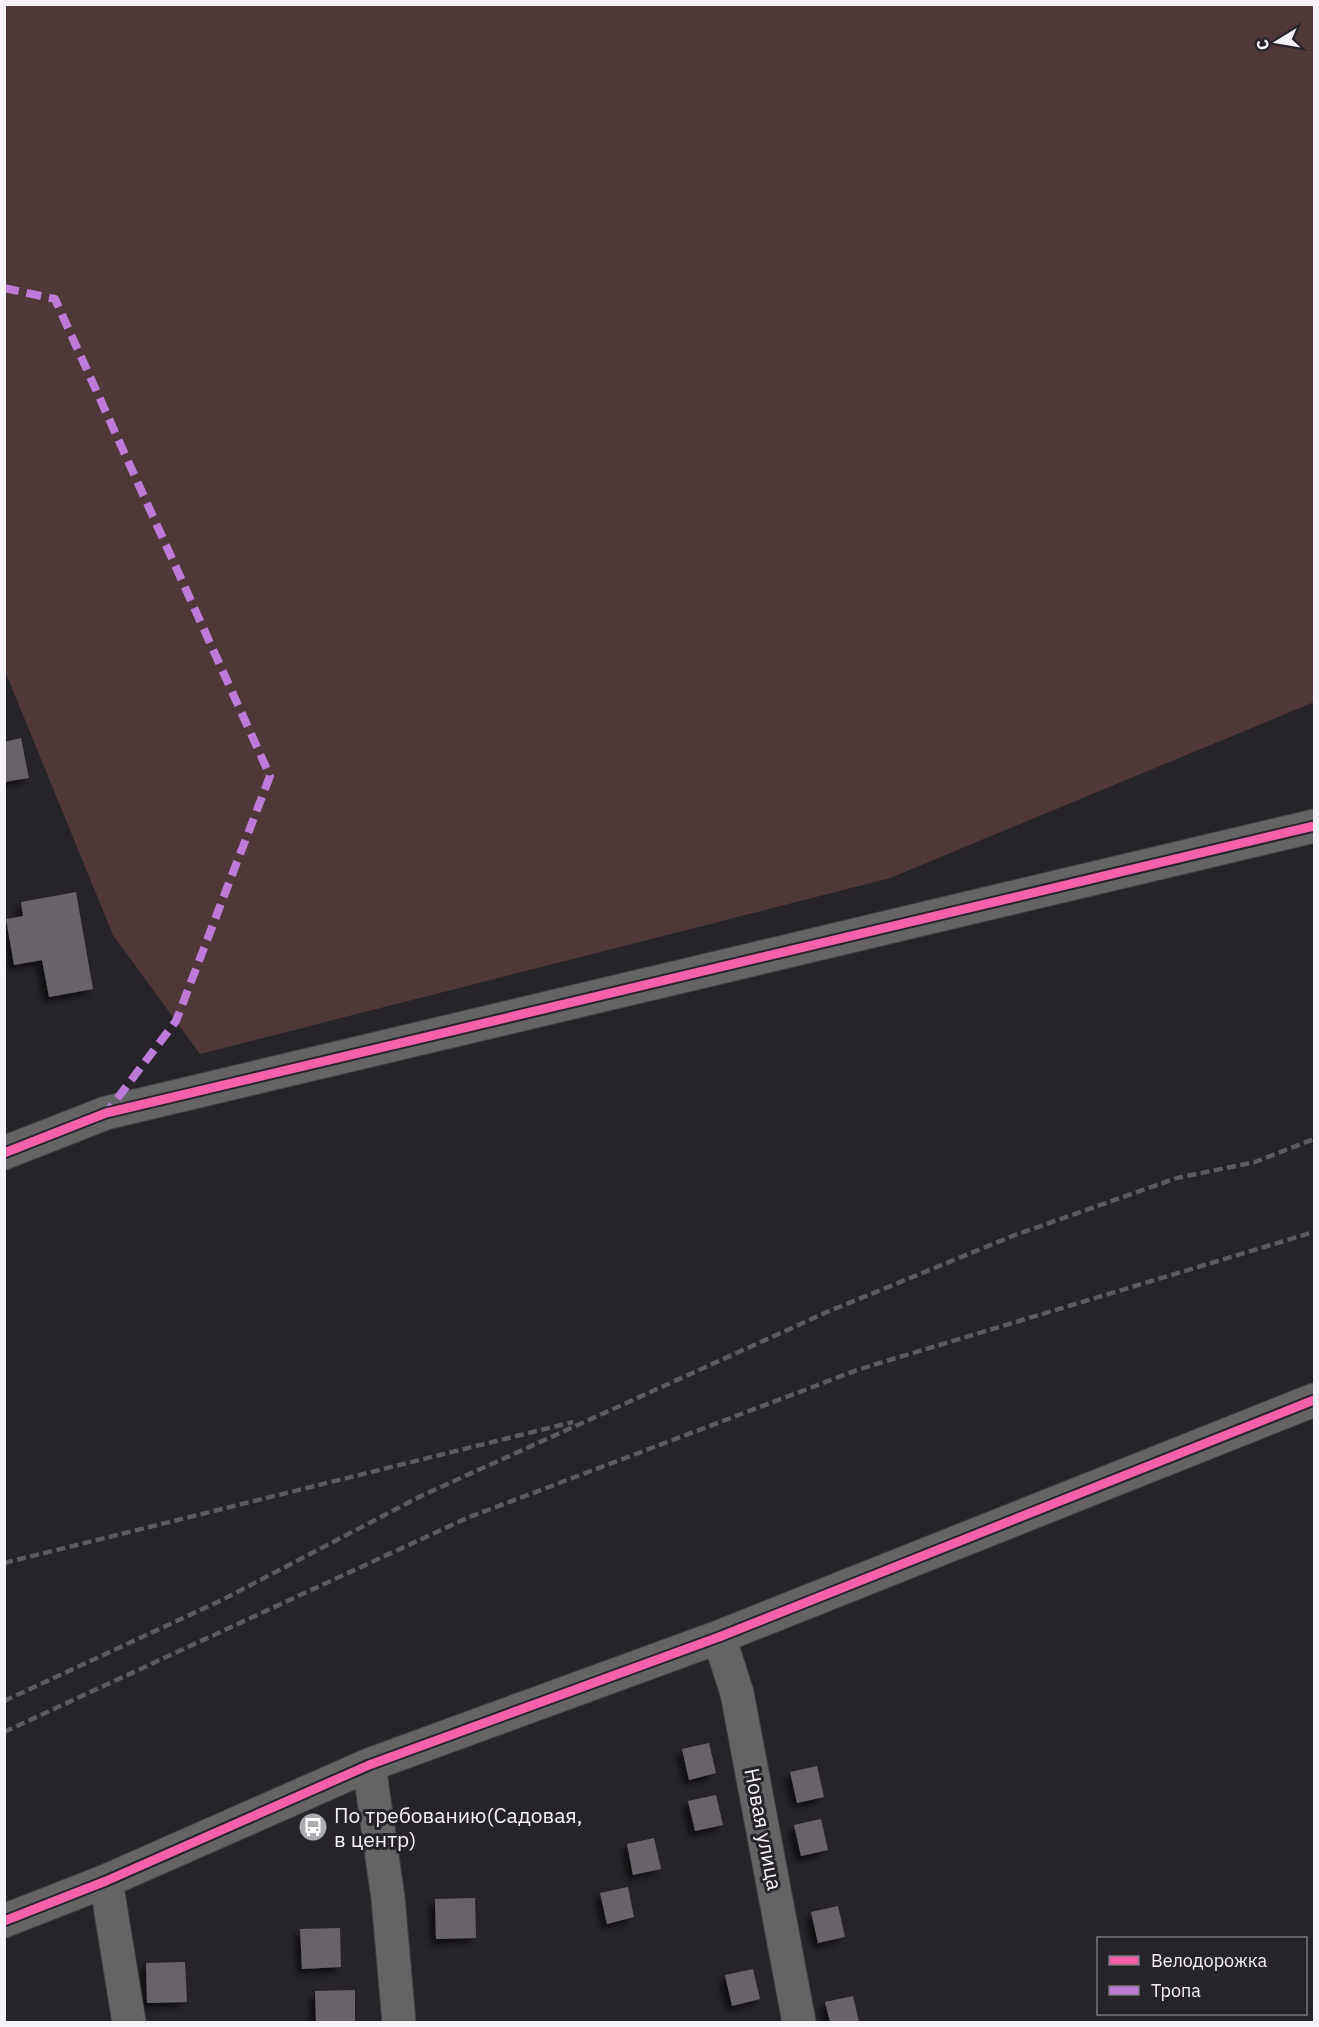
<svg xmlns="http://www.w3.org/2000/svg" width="1319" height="2027" font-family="'IBM Plex Sans',sans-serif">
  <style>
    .green { fill: #513838 }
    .building { fill: #676467; filter: url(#shadow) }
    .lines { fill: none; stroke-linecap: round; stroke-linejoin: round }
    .minor-casing { stroke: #444245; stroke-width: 35 }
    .minor { stroke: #646465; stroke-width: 33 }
    .rail { stroke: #5d5b5f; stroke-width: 4.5; stroke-dasharray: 9 4.5; stroke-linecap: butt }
    .quiet { stroke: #bd7bd9; stroke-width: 8; stroke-dasharray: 15 8; stroke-linecap: butt }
    .cycleway-casing { stroke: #27232a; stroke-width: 13 }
    .cycleway { stroke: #f560ab; stroke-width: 9 }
    .labels { text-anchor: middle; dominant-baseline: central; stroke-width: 6; stroke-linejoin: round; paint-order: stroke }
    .poi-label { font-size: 21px; fill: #f6f3f8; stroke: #27232a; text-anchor: start }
    .street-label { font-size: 21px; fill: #f6f3f8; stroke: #27232a }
  </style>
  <defs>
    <filter id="shadow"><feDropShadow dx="-5.5" dy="5.5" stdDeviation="3" flood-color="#0009"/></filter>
  </defs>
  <rect width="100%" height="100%" fill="#272429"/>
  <path class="green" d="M4 5H1314V702L890 878 200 1054 113 935 5 671Z"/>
  <path class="building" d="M21 738 29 778 4 782V742Z
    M76 892 93 989 49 997 42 960 14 965 6 919 23 916 21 902Z
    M709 1743 716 1773 689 1780 682 1749Z
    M817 1766 824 1797 797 1803 790 1772Z
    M716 1795 723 1825 695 1831 688 1801Z
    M821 1819 828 1850 801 1856 794 1825Z
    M654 1838 661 1869 633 1875 627 1844Z
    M628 1887 634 1917 607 1924 600 1893Z
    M475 1898 476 1938 436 1939 435 1899Z
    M838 1906 845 1937 818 1943 811 1912Z
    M340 1928 341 1967 302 1969 300 1929Z
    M185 1962 187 2002 147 2003 146 1963Z
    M753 1969 760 1999 732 2006 725 1975Z
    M355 1990V2022H316L315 1991Z
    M853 1996 859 2022H830L825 2002Z"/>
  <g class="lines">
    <g class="minor-casing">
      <path id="minor" d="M4 1153 106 1113 1314 826
        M719 1637 737 1693 799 2022
        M369 1765 388 1898 399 2022
        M106 1881 129 2022
        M4 1921 106 1881 369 1765 719 1637 1314 1400"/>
    </g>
    <use href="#minor" class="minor"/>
    <path class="rail" d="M4 1563 573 1422
      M4 1701 222 1600 421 1496 827 1312 1015 1235 1177 1178 1255 1162 1314 1139
      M4 1732 467 1518 860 1369 1314 1232"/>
    <path class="quiet" d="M4 288 55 299 270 776 176 1021 107 1112"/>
    <g class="cycleway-casing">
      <path id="cycleway" d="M4 1153 106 1113 1314 826
        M4 1921 106 1881 369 1765 719 1637 1314 1400"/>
    </g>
    <use href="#cycleway" class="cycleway"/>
  </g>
  <defs>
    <g id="bus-disc" transform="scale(1.5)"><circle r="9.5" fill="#aeabb0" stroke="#27232a"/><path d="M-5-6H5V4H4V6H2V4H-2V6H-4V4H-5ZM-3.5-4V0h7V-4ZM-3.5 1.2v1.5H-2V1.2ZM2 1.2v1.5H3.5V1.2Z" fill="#fff"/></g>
  </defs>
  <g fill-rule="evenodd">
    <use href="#bus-disc" x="313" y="1827"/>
  </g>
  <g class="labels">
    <g class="poi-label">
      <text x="334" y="1815">По требованию(Садовая,<tspan x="334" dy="24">в центр)</tspan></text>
    </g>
    <g class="street-label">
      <text transform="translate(764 1829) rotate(79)">Новая улица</text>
    </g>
  </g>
  <rect width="1319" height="2027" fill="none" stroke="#f6f3f8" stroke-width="12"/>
  <rect x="1097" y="1937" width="210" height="78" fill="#27232a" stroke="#7a767c" stroke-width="1.5"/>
  <rect x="1109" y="1956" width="30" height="9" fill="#f560ab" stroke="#7a767c" stroke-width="1.5"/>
  <text x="1151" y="1967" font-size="18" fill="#f6f3f8">Велодорожка</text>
  <rect x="1109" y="1986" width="30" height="9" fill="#bd7bd9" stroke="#7a767c" stroke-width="1.5"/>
  <text x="1151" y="1997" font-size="18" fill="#f6f3f8">Тропа</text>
  <g transform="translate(1277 42) rotate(259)" stroke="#27232a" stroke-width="4.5" paint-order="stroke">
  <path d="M0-4.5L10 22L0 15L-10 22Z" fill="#f6f3f8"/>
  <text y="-9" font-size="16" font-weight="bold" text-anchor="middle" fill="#f6f3f8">С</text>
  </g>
</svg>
